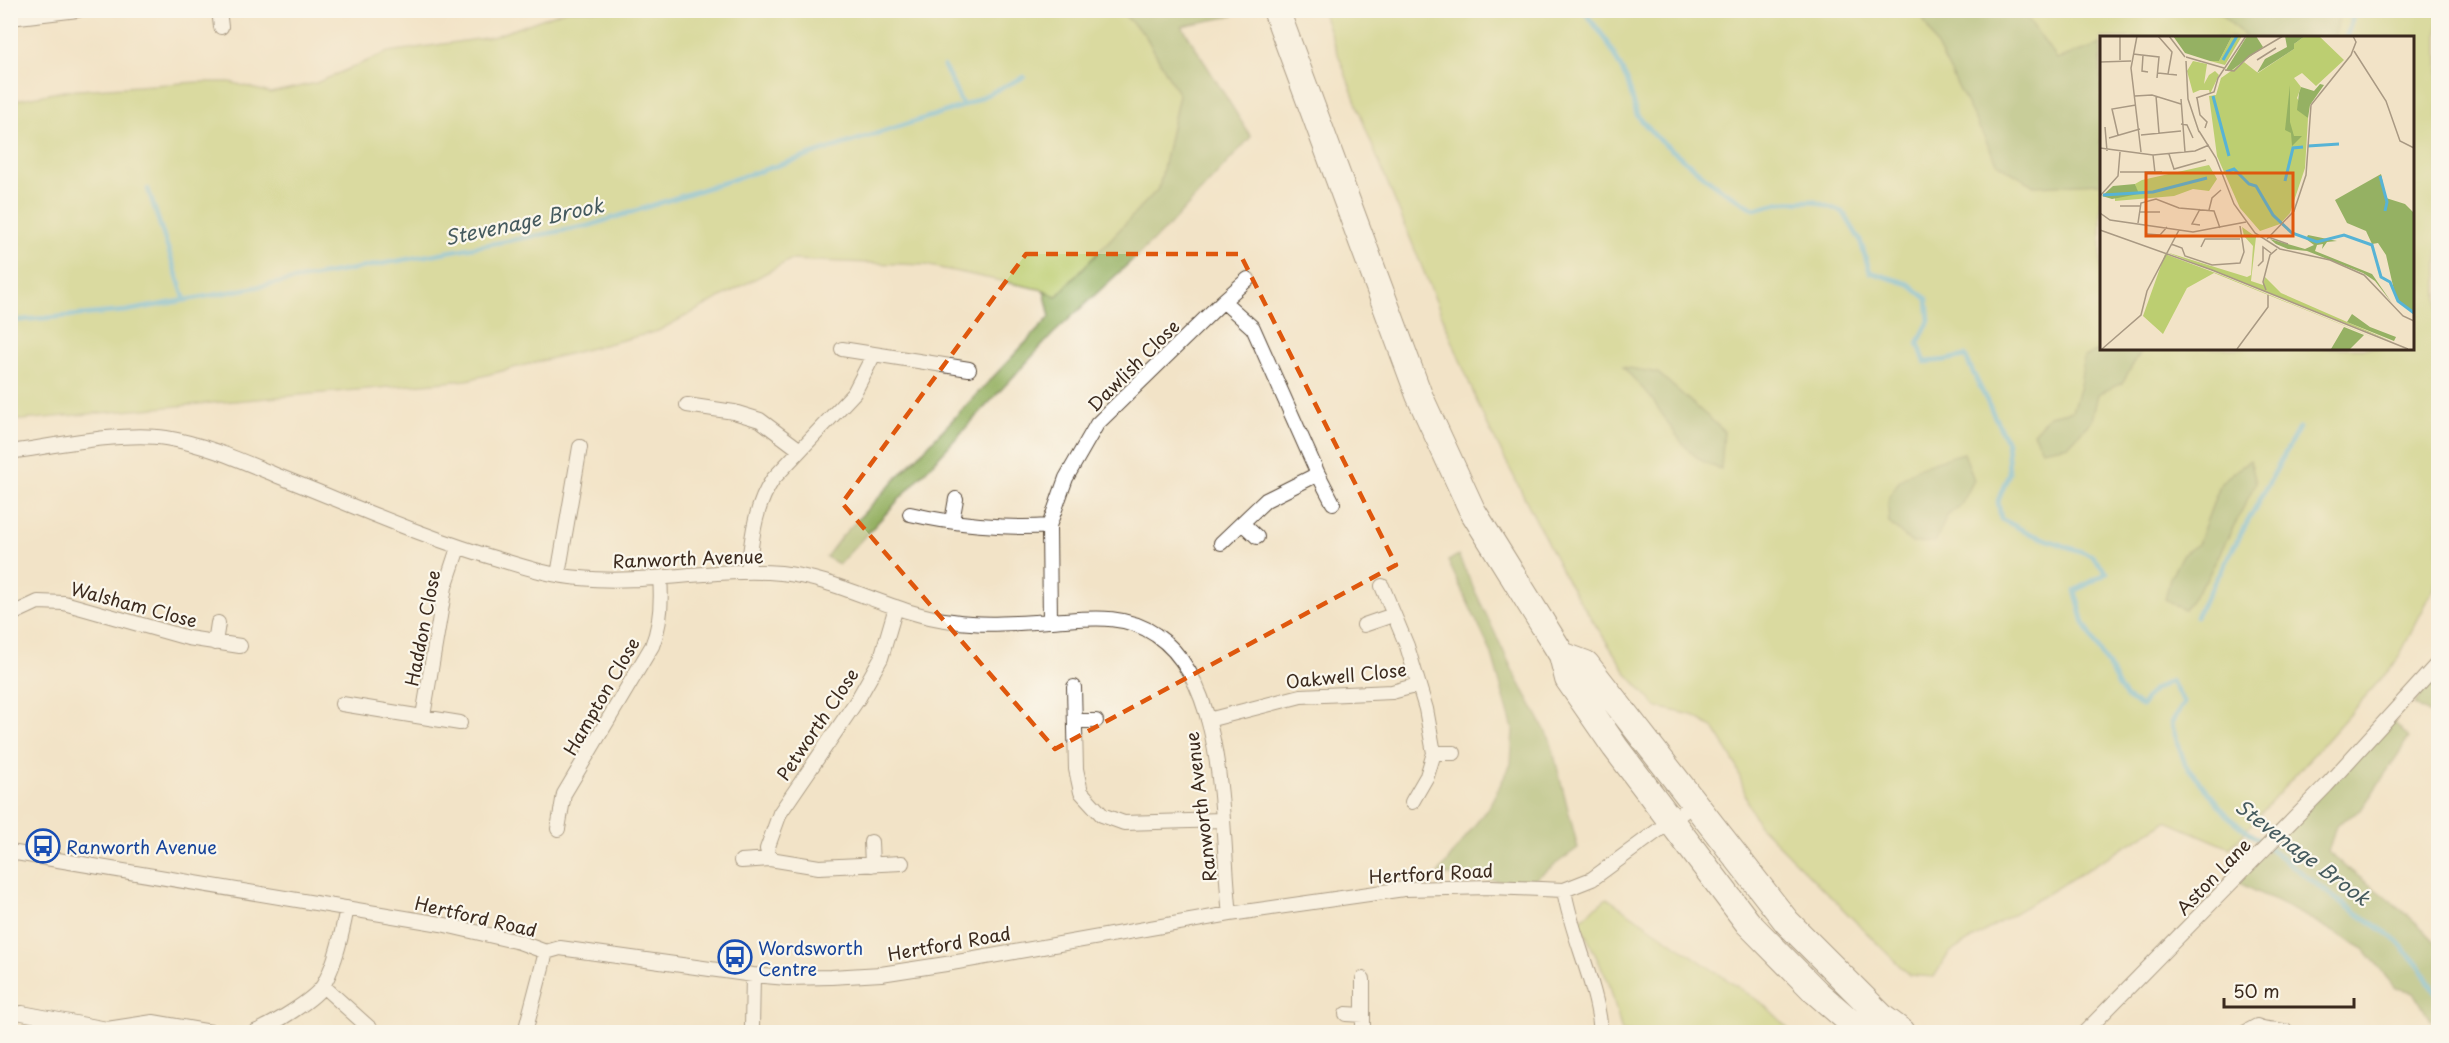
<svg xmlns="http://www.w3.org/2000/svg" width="2449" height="1043" font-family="'Playpen Sans',sans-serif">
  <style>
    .green { fill: #bcce71; stroke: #7c7c48; stroke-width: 1.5; fill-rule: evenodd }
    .forest { fill: #95b163; stroke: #686e40; stroke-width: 1.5 }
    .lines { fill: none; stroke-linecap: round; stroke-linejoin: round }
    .stream { stroke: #57b3d5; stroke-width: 5 }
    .street-casing { stroke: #564637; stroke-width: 16 }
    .highway-casing { stroke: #564637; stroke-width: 28 }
    .street { stroke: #fff; stroke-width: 14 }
    .highway { stroke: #fff; stroke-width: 26 }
    .marked { fill: none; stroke: #df570d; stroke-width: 4.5; stroke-dasharray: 12 8; stroke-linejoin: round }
    .labels { text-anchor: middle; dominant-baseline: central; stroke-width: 4.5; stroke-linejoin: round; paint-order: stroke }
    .street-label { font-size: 18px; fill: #3b2a1e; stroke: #fbf7ec }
    .transit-label { font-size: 18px; fill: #164399; stroke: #fbf7ec; text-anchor: start }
    .water-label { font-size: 20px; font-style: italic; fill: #455a5e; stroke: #fbf7ec }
    .inset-river { fill: none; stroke: #57b3d5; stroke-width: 3 }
    .inset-road { fill: none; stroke: #a99983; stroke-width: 1.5 }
    .view { fill: #df570d; fill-opacity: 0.15; stroke: #df570d; stroke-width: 3 }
    .inset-edge { fill: none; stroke: #3b2a1e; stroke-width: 3 }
  </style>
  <rect width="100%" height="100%" fill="#fbf7ec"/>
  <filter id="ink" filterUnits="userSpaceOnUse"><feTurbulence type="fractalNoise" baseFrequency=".0167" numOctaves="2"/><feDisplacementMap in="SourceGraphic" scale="12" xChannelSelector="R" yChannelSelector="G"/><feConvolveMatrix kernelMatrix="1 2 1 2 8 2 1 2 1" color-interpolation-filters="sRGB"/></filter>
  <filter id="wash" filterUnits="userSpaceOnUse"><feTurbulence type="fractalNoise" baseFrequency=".008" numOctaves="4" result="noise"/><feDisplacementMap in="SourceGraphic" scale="24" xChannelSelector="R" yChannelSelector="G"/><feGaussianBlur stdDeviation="1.35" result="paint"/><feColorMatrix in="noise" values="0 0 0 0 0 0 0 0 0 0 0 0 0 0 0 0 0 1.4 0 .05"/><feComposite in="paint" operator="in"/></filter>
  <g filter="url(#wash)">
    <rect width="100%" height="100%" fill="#f2e3c7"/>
    <path class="green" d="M567 10 1120 11 1145 35 1179 95 1159 188 1056 297 1044 290 925 265 790 260 658 331 467 380 11 421V101L64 91 198 82H230L270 93 316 83 388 52 492 37Z
      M1322 11H2438V572L2434 588 2396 662 2230 848 2167 821 1949 953 1934 977 1909 975 1758 824 1748 803 1736 765 1714 728 1692 715 1657 707 1628 675 1567 581 1482 414 1370 140ZM2101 38H2412V348H2101Z
      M1607 898 1766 1006 1792 1032H1622L1609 983 1579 921Z"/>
    <path class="forest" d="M1120 11H1231L1233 16 1182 26 1251 137 1171 224 1053 334 839 564 826 557 841 537 1050 317 1044 290 1056 297 1159 188 1179 95 1145 35Z
      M1919 11H2022L2057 59 2101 44V183L2034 186 1998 164Z
      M2217 11H2341L2334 38 2246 37Z
      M2107 348H2143L2122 383 2098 394 2092 420 2069 445 2042 450 2033 433 2049 416 2072 411 2080 386 2084 357Z
      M1623 367 1658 373 1724 431 1721 469C1684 459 1672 426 1651 398 1642 387 1632 377 1623 367Z
      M1964 453 1974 480 1961 505 1947 516 1935 542 1912 543 1889 523C1889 516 1887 506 1889 499 1899 468 1936 461 1964 453Z
      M2250 460 2256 483 2207 578 2184 610 2165 600 2170 578 2182 555 2198 544 2221 482Z
      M1458 555 1513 671 1550 739 1578 848 1528 884 1438 874 1489 806 1511 764 1513 729 1491 652 1448 561Z
      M2438 674V719L2414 704Z
      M2392 720 2409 738 2361 810 2336 825 2328 852C2364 883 2407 909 2438 945V1018L2430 1020 2414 992 2396 988 2364 949 2313 920 2237 882Z"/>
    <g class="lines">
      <path class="stream" d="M1583 10 1607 41 1627 80 1637 115 1655 136 1716 186 1754 209 1782 202 1813 201 1843 212 1860 240 1870 272 1909 284 1927 299 1929 321 1918 343 1925 362 1946 360 1965 356 2007 442 2009 473 1998 501 2001 519 2031 534 2091 555 2107 573 2075 591 2084 623 2125 697 2141 706 2153 690 2171 681 2184 703 2171 723 2185 764 2229 817 2336 899 2394 938 2419 966 2438 998
        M2346 38 2355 10
        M944 66 963 106
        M148 189 185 300
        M10 321 126 311 588 226 963 106 1024 77
        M2196 616 2299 428"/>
    </g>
  </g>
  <g filter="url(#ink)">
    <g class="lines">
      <g class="street-casing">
        <path id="street" d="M219 10 221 27
          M10 18 78 10
          M1223 301 1253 328 1318 474 1333 503
          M842 349 969 369
          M687 405 734 412 760 420 800 450
          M10 452C54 446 123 431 166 438 204 444 242 461 278 476 352 505 425 538 501 560 527 568 553 576 580 578 647 585 714 567 781 573 841 579 892 614 952 621 984 626 1017 623 1049 621 1086 619 1124 612 1156 635 1230 685 1220 833 1230 914
          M910 514C953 524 1006 529 1049 526
          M952 521 956 499
          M1242 523 1257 537
          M1221 543 1266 500 1318 474
          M748 571C752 538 754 508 773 479L854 393 874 354
          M558 575 580 447
          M1382 586 1407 646 1426 709 1434 753 1427 776 1412 802
          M896 607 881 658 858 699 780 813 767 849 770 859 819 867 902 863
          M10 615 38 602 64 603 188 638 240 646
          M1050 621 1049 526 1066 478 1097 424 1223 301 1248 279
          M1364 625 1393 615
          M215 643 218 623
          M1074 687 1076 769 1081 792 1102 815 1124 823 1222 820
          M342 704 460 723
          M423 716 445 587 458 548
          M1208 720 1301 696 1392 692 1418 685
          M1075 721H1096
          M1434 753H1454
          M558 829 564 794 652 646C661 624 662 602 660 578
          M871 842 872 865
          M10 852 441 924 519 942 546 952 560 948 753 975 787 978 831 977 881 974 946 964 1230 914 1404 889 1491 887 1564 890 1592 879 1694 804
          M741 861 770 859
          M1564 890C1572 938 1597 983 1601 1032
          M323 986 374 1032
          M22 1013 107 1029 153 1022 211 1032
          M1346 1014 1363 1015
          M752 1028 753 975
          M255 1032C272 1025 316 999 324 984 336 962 342 933 347 908
          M525 1032 546 952
          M1363 1032V979
          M2085 1032 2326 786 2438 663
          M2246 1032 2257 1026C2268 1031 2277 1028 2287 1032"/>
      </g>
      <g class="highway-casing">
        <path id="highway" d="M1276 10 1419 395 1472 510 1562 655 1568 679 1615 747 1748 923 1816 992 1862 1032
          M1562 655 1586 664 1787 922 1883 1018 1902 1032"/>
      </g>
      <use href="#street" class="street"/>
      <use href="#highway" class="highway"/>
    </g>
  </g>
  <path d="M0 0H2449V1043H0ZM1026 254H1240L1396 565 1055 749 842 503Z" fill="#f2e3c7" fill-opacity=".55" fill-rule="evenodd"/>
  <path class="marked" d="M1026 254H1240L1396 565 1055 749 842 503Z"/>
  <defs>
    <g id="bus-ring" transform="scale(1.725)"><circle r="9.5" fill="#fbf7ec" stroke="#1a4fb4" stroke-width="1.5"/><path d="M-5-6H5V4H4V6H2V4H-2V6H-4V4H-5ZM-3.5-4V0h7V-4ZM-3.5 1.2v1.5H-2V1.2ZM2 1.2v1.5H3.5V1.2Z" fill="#1a4fb4"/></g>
  </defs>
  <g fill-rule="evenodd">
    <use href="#bus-ring" x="43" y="846"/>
    <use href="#bus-ring" x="735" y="957"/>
  </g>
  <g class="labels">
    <g class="street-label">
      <text transform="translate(1133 365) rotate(-45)">Dawlish Close</text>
      <text transform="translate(688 558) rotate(-2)">Ranworth Avenue</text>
      <text transform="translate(134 604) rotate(15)">Walsham Close</text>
      <text transform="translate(422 628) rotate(-79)">Haddon Close</text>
      <text transform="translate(1346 675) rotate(-6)">Oakwell Close</text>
      <text transform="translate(601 696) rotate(-60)">Hampton Close</text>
      <text transform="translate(817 724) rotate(-56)">Petworth Close</text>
      <text transform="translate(1200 807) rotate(-97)">Ranworth Avenue</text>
      <text transform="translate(1431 873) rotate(-3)">Hertford Road</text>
      <text transform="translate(2213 876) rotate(-46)">Aston Lane</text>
      <text transform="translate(476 916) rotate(13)">Hertford Road</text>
      <text transform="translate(949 943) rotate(-10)">Hertford Road</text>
    </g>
    <g class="transit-label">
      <text x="66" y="846">Ranworth Avenue</text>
      <text x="758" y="947">Wordsworth<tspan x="758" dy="21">Centre</tspan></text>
    </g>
    <g class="water-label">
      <text transform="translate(524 221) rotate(-12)">Stevenage Brook</text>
      <text transform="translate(2303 852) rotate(37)">Stevenage Brook</text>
    </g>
  </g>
  <g transform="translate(2100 36)">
    <rect width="314" height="314" fill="#f2e3c7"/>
    <path d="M132 0H142L125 29 110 25H119ZM205 0H219L244 24 216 50 202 37 194 42 201 51 197 62 208 82 205 132 190 177 180 188 160 195 140 172 117 120 109 60 116 59 121 42 144 26 158 37 194 13V8ZM93 25 107 28 104 48 109 39 115 35 119 39 110 58 109 54H100L93 57 87 35ZM109 129 117 143 109 155 93 153 74 160 15 165V161L38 158 35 148 42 144ZM142 191 156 201 151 245 163 249 165 241 181 257 293 306 66 216 147 241 151 239 153 210 144 200ZM65 218 121 239 292 309 114 237 87 252 63 298 43 280Z" fill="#bcce71"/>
    <path d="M73 0 117 1 132 0 119 25H110L85 17ZM147 0H156L163 11 132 34H126ZM185 0H205L194 8V13L157 37 165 23 187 11ZM220 48 224 49 210 69 208 82 197 74 199 57 201 51 214 55ZM190 49V86L194 100H202L192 110 191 97 185 94ZM281 138 286 162 305 168 313 176V276L296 263 286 219 278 207 272 208 266 195 247 187 235 164ZM35 148 39 158 12 163 2 160 13 150ZM208 199 237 205 227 206 222 213 223 208 217 209 215 215 272 238 292 267 275 245 263 237 207 215 188 213 176 208 170 203 205 213 214 209 206 203ZM252 278 270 291 296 301 294 305 247 286ZM244 291 264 299 250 313H231Z" fill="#95b163"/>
    <path class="inset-river" d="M123 24 137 0M113 60 129 120M208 110 239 108M126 136 134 133 149 148 156 150 173 179 192 197 217 206 244 199 272 209 281 241 290 246 298 265 314 277M280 140 287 166 285 175M185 145 193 112 203 111M3 159 53 156 107 142"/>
    <path class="inset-road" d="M20 0V24M37 0 31 32 41 116M58 0 72 16 68 38M69 0 85 21M254 15 286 65 300 105 314 112M33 18 59 21 57 42M43 19 42 35 48 36M86 21 124 32M157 24 176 12M86 25 88 63 99 96M0 26 31 25M125 34 134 35 149 20 183 0M58 37 77 39M35 60 52 59 81 68M56 60 59 97M96 62 114 56 118 42 146 0M97 62 100 79 107 86 105 92M81 63 85 116M81 88 87 89 93 102M5 91 7 115M99 95 116 122 134 168 155 197 180 213 230 224 264 239 303 280 314 285M18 99 12 73 36 69M41 99 81 95M9 102 40 93M0 112 53 119 95 115 109 109M69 118 74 133 106 124M53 119 55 137M20 136H62M0 160 18 140 20 116M20 170H40M100 173 92 188 100 189M109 174 112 162 121 154M40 176H60M0 177 10 184 93 196 146 186M38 187 41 167 56 163 79 172 114 175 120 192M0 194 112 234 308 313M47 198 60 199 67 191M168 201 188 208M167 203 194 175 206 139 211 69 251 19 256 6 253 0M71 208 82 212 85 220 112 229 140 227 144 216 140 190M101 211 105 203H140M158 230 163 225V211L171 217M166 254 163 246 170 219 177 213M2 313 41 279 47 255 79 194M137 313 168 271V259"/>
    <path class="view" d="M46 137H193V200H46Z"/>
    <rect width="314" height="314" class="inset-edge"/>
  </g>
  <rect width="2449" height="1043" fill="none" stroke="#fbf7ec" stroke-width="36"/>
  <path d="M2224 998v9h130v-9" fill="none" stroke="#3b2a1e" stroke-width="3"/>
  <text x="2233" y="998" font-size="18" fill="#3b2a1e" stroke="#fbf7ec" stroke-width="4.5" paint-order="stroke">50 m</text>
</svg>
